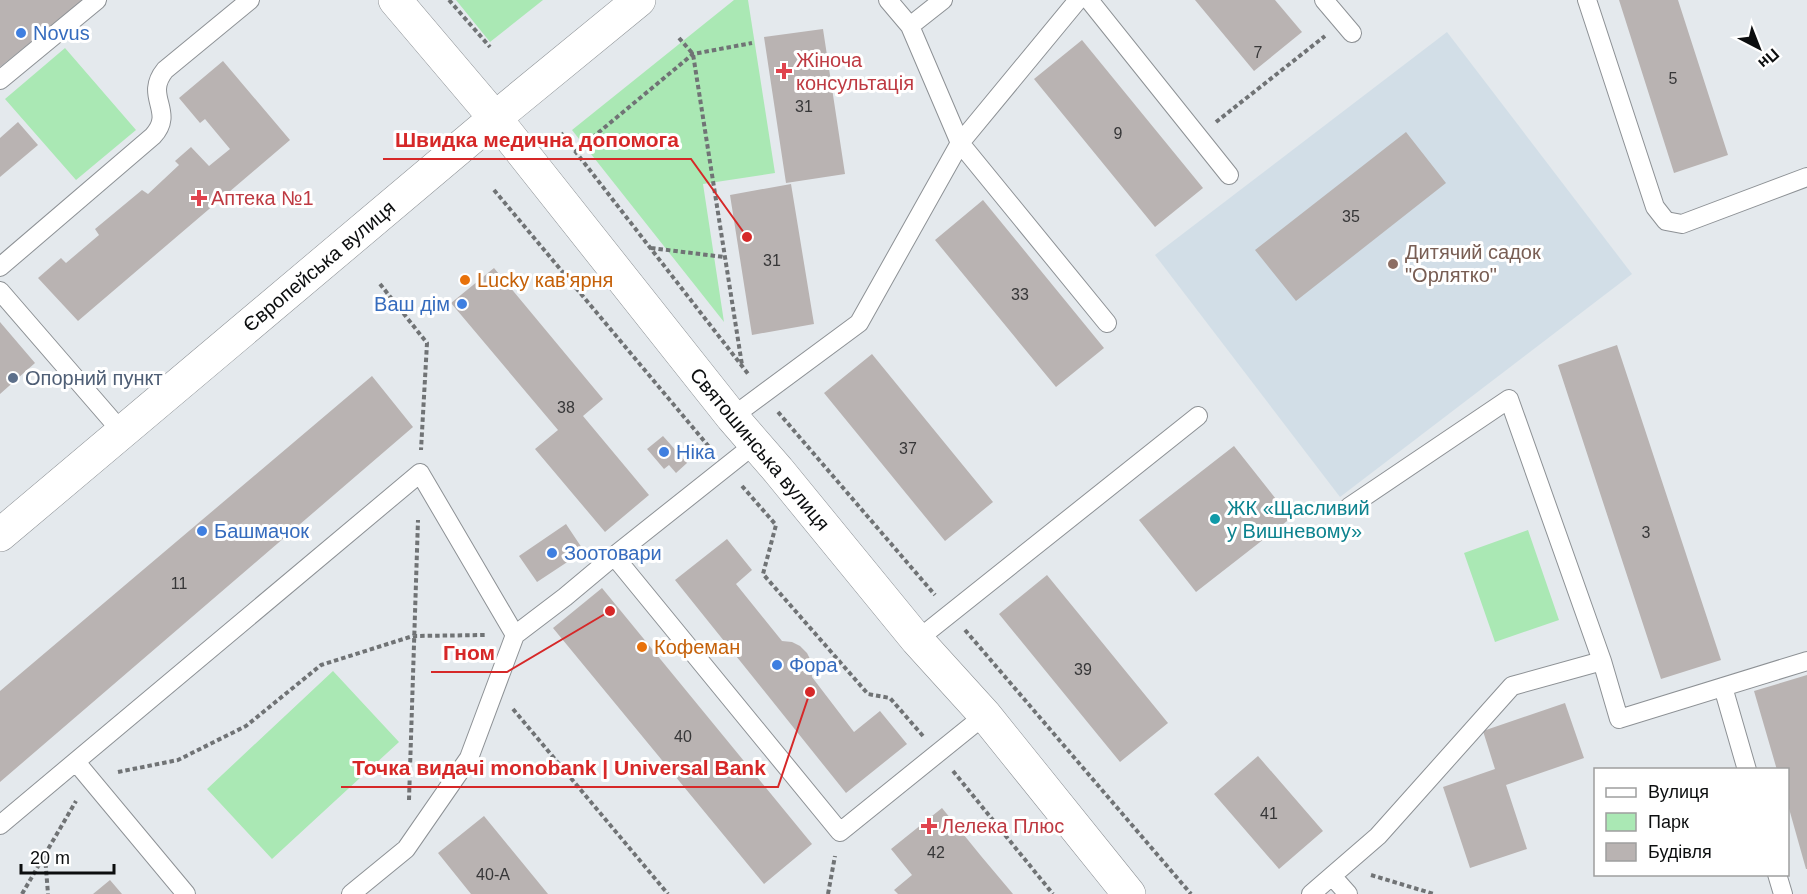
<svg xmlns="http://www.w3.org/2000/svg" width="1807" height="894" font-family="Helvetica,sans-serif">
  <style>
    .built { fill: #d2dee7 }
    .green { fill: #aae8b4 }
    .building { fill: #b9b3b2 }
    .lines { fill: none; stroke-linecap: round; stroke-linejoin: round }
    .service-casing { stroke: #8d9195; stroke-width: 20 }
    .tertiary-casing { stroke: #8d9195; stroke-width: 34 }
    .path { stroke: #707375; stroke-width: 4; stroke-dasharray: 4.5 3; stroke-linecap: butt }
    .service { stroke: #fff; stroke-width: 18 }
    .tertiary { stroke: #fff; stroke-width: 33 }
    .shop-dot { fill: #3f7fe0; stroke: #fff; stroke-width: 2 }
    .health-dot { fill: #e0444e; stroke: #fff; stroke-width: 2 }
    .education-dot { fill: #8d6e63; stroke: #fff; stroke-width: 2 }
    .food-dot { fill: #e8710a; stroke: #fff; stroke-width: 2 }
    .service-dot { fill: #5c6f8a; stroke: #fff; stroke-width: 2 }
    .culture-dot { fill: #0f9aa8; stroke: #fff; stroke-width: 2 }
    .labels { text-anchor: middle; dominant-baseline: central; stroke-width: 6; stroke-linejoin: round; paint-order: stroke }
    .number-label { font-size: 16px; fill: #373738 }
    .shop-label { font-size: 20px; fill: #366cbe; stroke: #fff; text-anchor: start }
    .health-label { font-size: 20px; fill: #be3a42; stroke: #fff; text-anchor: start }
    .education-label { font-size: 20px; fill: #785e54; stroke: #fff; text-anchor: start }
    .street-label { font-size: 20px; fill: #0c0e0f; stroke: #fff }
    .food-label { font-size: 20px; fill: #c56008; stroke: #fff; text-anchor: start }
    .service-label { font-size: 20px; fill: #4e5e75; stroke: #fff; text-anchor: start }
    .culture-label { font-size: 20px; fill: #0d838f; stroke: #fff; text-anchor: start }
    .leader { fill: none; stroke: #d62828; stroke-width: 2 }
    .callout-dot { fill: #d62828; stroke: #fff; stroke-width: 2 }
    .callout-label { font-size: 21px; text-anchor: middle; font-weight: bold; fill: #d62828; stroke: #fff; stroke-width: 6; stroke-linejoin: round; paint-order: stroke }
  </style>
  <rect width="100%" height="100%" fill="#e4e9ed"/>
  <path class="built" d="M1447 32 1632 274 1340 497 1155 255Z"/>
  <path class="green" d="M456 0H543L490 42Z
    M734 0H748L775 173 703 184 724 322 572 130Z
    M65 48 136 130 76 180 5 99Z
    M1528 530 1559 620 1495 642 1464 553Z
    M333 671 399 742 272 859 207 789Z"/>
  <path class="building" d="M0 0H83L0 67Z
    M1195 0H1275L1302 32 1254 71Z
    M1619 0H1678L1728 155 1674 173Z
    M823 29 845 174 786 183 764 37Z
    M1082 40 1203 188 1155 227 1034 79Z
    M223 61 290 140 78 321 38 278 61 258 66 263 99 235 95 229 142 190 148 194 179 165 175 161 191 147 209 166 230 149 205 119 200 123 179 98Z
    M18 122 38 145 0 177V138Z
    M1406 132 1446 183 1296 301 1255 250Z
    M791 184 814 324 752 335 730 195Z
    M983 200 1104 348 1056 387 935 240Z
    M494 268 603 399 583 416 649 495 605 532 535 449 558 430 451 303Z
    M0 322 35 363 0 394Z
    M1617 345 1721 660 1661 679 1558 365Z
    M872 354 993 502 945 541 824 393Z
    M372 376 413 427 0 782V691Z
    M663 436 687 463 676 473 669 465 664 469 647 449Z
    M1234 446 1291 518 1196 592 1139 520Z
    M566 524 584 551 537 582 519 556Z
    M727 539 752 570 736 584 782 641 792 642 800 646 807 653 811 661 812 677 854 732 880 711 907 744 846 793 675 580Z
    M1047 575 1168 723 1120 762 999 614Z
    M602 588 812 844 764 884 553 628Z
    M1807 675V869H1806L1788 805V770H1777L1754 691Z
    M1565 703 1584 758 1506 785 1527 849 1470 868 1443 787 1495 769 1483 731Z
    M1258 756 1323 831 1279 869 1214 794Z
    M942 808 981 856 1013 894H898L894 890 912 875 891 849Z
    M484 816 548 894H471L438 853Z
    M110 880 122 894H93Z"/>
  <g class="lines">
    <g class="service-casing">
      <path id="service" d="M1078 0 960 143 1107 323
        M1089 0 1229 175
        M1324 0 1352 33
        M1587 0 1655 207 1666 221 1682 224 1807 177
        M910 26 943 0
        M0 80 97 0
        M0 267 153 136C176 111 143 97 165 70L250 0
        M0 291 122 432
        M732 417 859 323 960 143 910 26 888 0
        M1349 507 1509 399 1602 661
        M614 556 840 832 985 715
        M917 640 1198 416
        M1723 687 1747 770
        M76 762 186 894
        M0 825 420 473 515 635 565 597 614 556 755 444
        M1777 874 1783 894
        M1332 876 1348 894
        M351 894 406 849 469 758 515 635
        M1311 894 1378 836 1512 686 1602 661 1619 719 1807 661"/>
    </g>
    <g class="tertiary-casing">
      <path id="tertiary" d="M395 0 495 118 732 417 778 470 917 640 985 715 1129 894
        M0 535 495 118 639 0"/>
    </g>
    <path class="path" d="M449 0 490 47
      M679 38 693 54 742 365
      M1216 122 1325 36
      M561 133 749 375
      M575 152 693 54 752 43
      M494 190 710 448
      M651 248 724 257
      M380 284 427 343 421 450
      M778 412 935 595
      M742 486 776 525 763 574 868 694 890 698 923 736
      M965 630 1191 894
      M513 709 668 894
      M953 771 1053 894
      M118 772 178 760 246 726 321 665 413 636 486 635
      M409 800 418 520
      M45 856 48 894
      M1371 875 1434 894
      M22 894 76 801
      M828 894 835 856"/>
    <use href="#service" class="service"/>
    <use href="#tertiary" class="tertiary"/>
  </g>
  <g class="shop-dot">
    <circle cx="21" cy="33" r="6"/>
    <circle cx="462" cy="304" r="6"/>
    <circle cx="664" cy="452" r="6"/>
    <circle cx="202" cy="531" r="6"/>
    <circle cx="552" cy="553" r="6"/>
    <circle cx="777" cy="665" r="6"/>
  </g>
  <g class="health-dot">
    <path d="M781 62h6v6h6v6h-6v6h-6v-6h-6v-6h6z"/>
    <path d="M196 189h6v6h6v6h-6v6h-6v-6h-6v-6h6z"/>
    <path d="M926 817h6v6h6v6h-6v6h-6v-6h-6v-6h6z"/>
  </g>
  <circle class="education-dot" cx="1393" cy="264" r="6"/>
  <g class="food-dot">
    <circle cx="465" cy="280" r="6"/>
    <circle cx="642" cy="647" r="6"/>
  </g>
  <circle class="service-dot" cx="13" cy="378" r="6"/>
  <circle class="culture-dot" cx="1215" cy="519" r="6"/>
  <g class="labels">
    <g class="number-label">
      <text x="1258" y="52">7</text>
      <text x="1673" y="78">5</text>
      <text x="804" y="106">31</text>
      <text x="1118" y="133">9</text>
      <text x="1351" y="216">35</text>
      <text x="772" y="260">31</text>
      <text x="1020" y="294">33</text>
      <text x="566" y="407">38</text>
      <text x="908" y="448">37</text>
      <text x="1646" y="532">3</text>
      <text x="179" y="583">11</text>
      <text x="1083" y="669">39</text>
      <text x="683" y="736">40</text>
      <text x="1269" y="813">41</text>
      <text x="936" y="852">42</text>
      <text x="493" y="874">40-А</text>
    </g>
    <g class="shop-label">
      <text x="33" y="33">Novus</text>
      <text x="450" y="304" text-anchor="end">Ваш дім</text>
      <text x="676" y="452">Ніка</text>
      <text x="214" y="531">Башмачок</text>
      <text x="564" y="553">Зоотовари</text>
      <text x="789" y="665">Фора</text>
    </g>
    <g class="health-label">
      <text x="796" y="60">Жіноча<tspan x="796" dy="23">консультація</tspan></text>
      <text x="211" y="198">Аптека №1</text>
      <text x="941" y="826">Лелека Плюс</text>
    </g>
    <g class="education-label">
      <text x="1405" y="252">Дитячий садок<tspan x="1405" dy="23">"Орлятко"</tspan></text>
    </g>
    <g class="street-label">
      <text transform="translate(319 266) rotate(-40)">Європейська вулиця</text>
      <text transform="translate(760 449) rotate(50)">Святошинська вулиця</text>
    </g>
    <g class="food-label">
      <text x="477" y="280">Lucky кав'ярня</text>
      <text x="654" y="647">Кофеман</text>
    </g>
    <g class="service-label">
      <text x="25" y="378">Опорний пункт</text>
    </g>
    <g class="culture-label">
      <text x="1227" y="508">ЖК «Щасливий<tspan x="1227" dy="23">у Вишневому»</tspan></text>
    </g>
  </g>
  <path class="leader" d="M747 237L691 159H383M610 611L507 672H431M810 692L778 787H341"/>
  <g class="callout-dot">
    <circle cx="747" cy="237" r="6"/>
    <circle cx="610" cy="611" r="6"/>
    <circle cx="810" cy="692" r="6"/>
  </g>
  <g class="callout-label">
    <text x="537" y="147">Швидка медична допомога</text>
    <text x="469" y="660">Гном</text>
    <text x="559" y="775">Точка видачі monobank | Universal Bank</text>
  </g>
  <rect x="1594" y="768" width="195" height="108" fill="#ffffff" stroke="#9e9f9f" stroke-width="1.5"/>
  <rect x="1606" y="788" width="30" height="9" fill="#ffffff" stroke="#9e9f9f" stroke-width="1.5"/>
  <text x="1648" y="798" font-size="18" fill="#0c0e0f">Вулиця</text>
  <rect x="1606" y="813" width="30" height="18" fill="#aae8b4" stroke="#9e9f9f" stroke-width="1.5"/>
  <text x="1648" y="828" font-size="18" fill="#0c0e0f">Парк</text>
  <rect x="1606" y="843" width="30" height="18" fill="#b9b3b2" stroke="#9e9f9f" stroke-width="1.5"/>
  <text x="1648" y="858" font-size="18" fill="#0c0e0f">Будівля</text>
  <g transform="translate(1759 48) rotate(138)" stroke="#ffffff" stroke-width="4.5" paint-order="stroke">
  <path d="M0-4.5L10 22L0 15L-10 22Z" fill="#0c0e0f"/>
  <text y="-9" font-size="16" font-weight="bold" text-anchor="middle" fill="#0c0e0f">Пн</text>
  </g>
  <path d="M21 864v9h93v-9" fill="none" stroke="#0c0e0f" stroke-width="3"/>
  <text x="30" y="864" font-size="18" fill="#0c0e0f" stroke="#ffffff" stroke-width="4.5" paint-order="stroke">20 m</text>
</svg>
